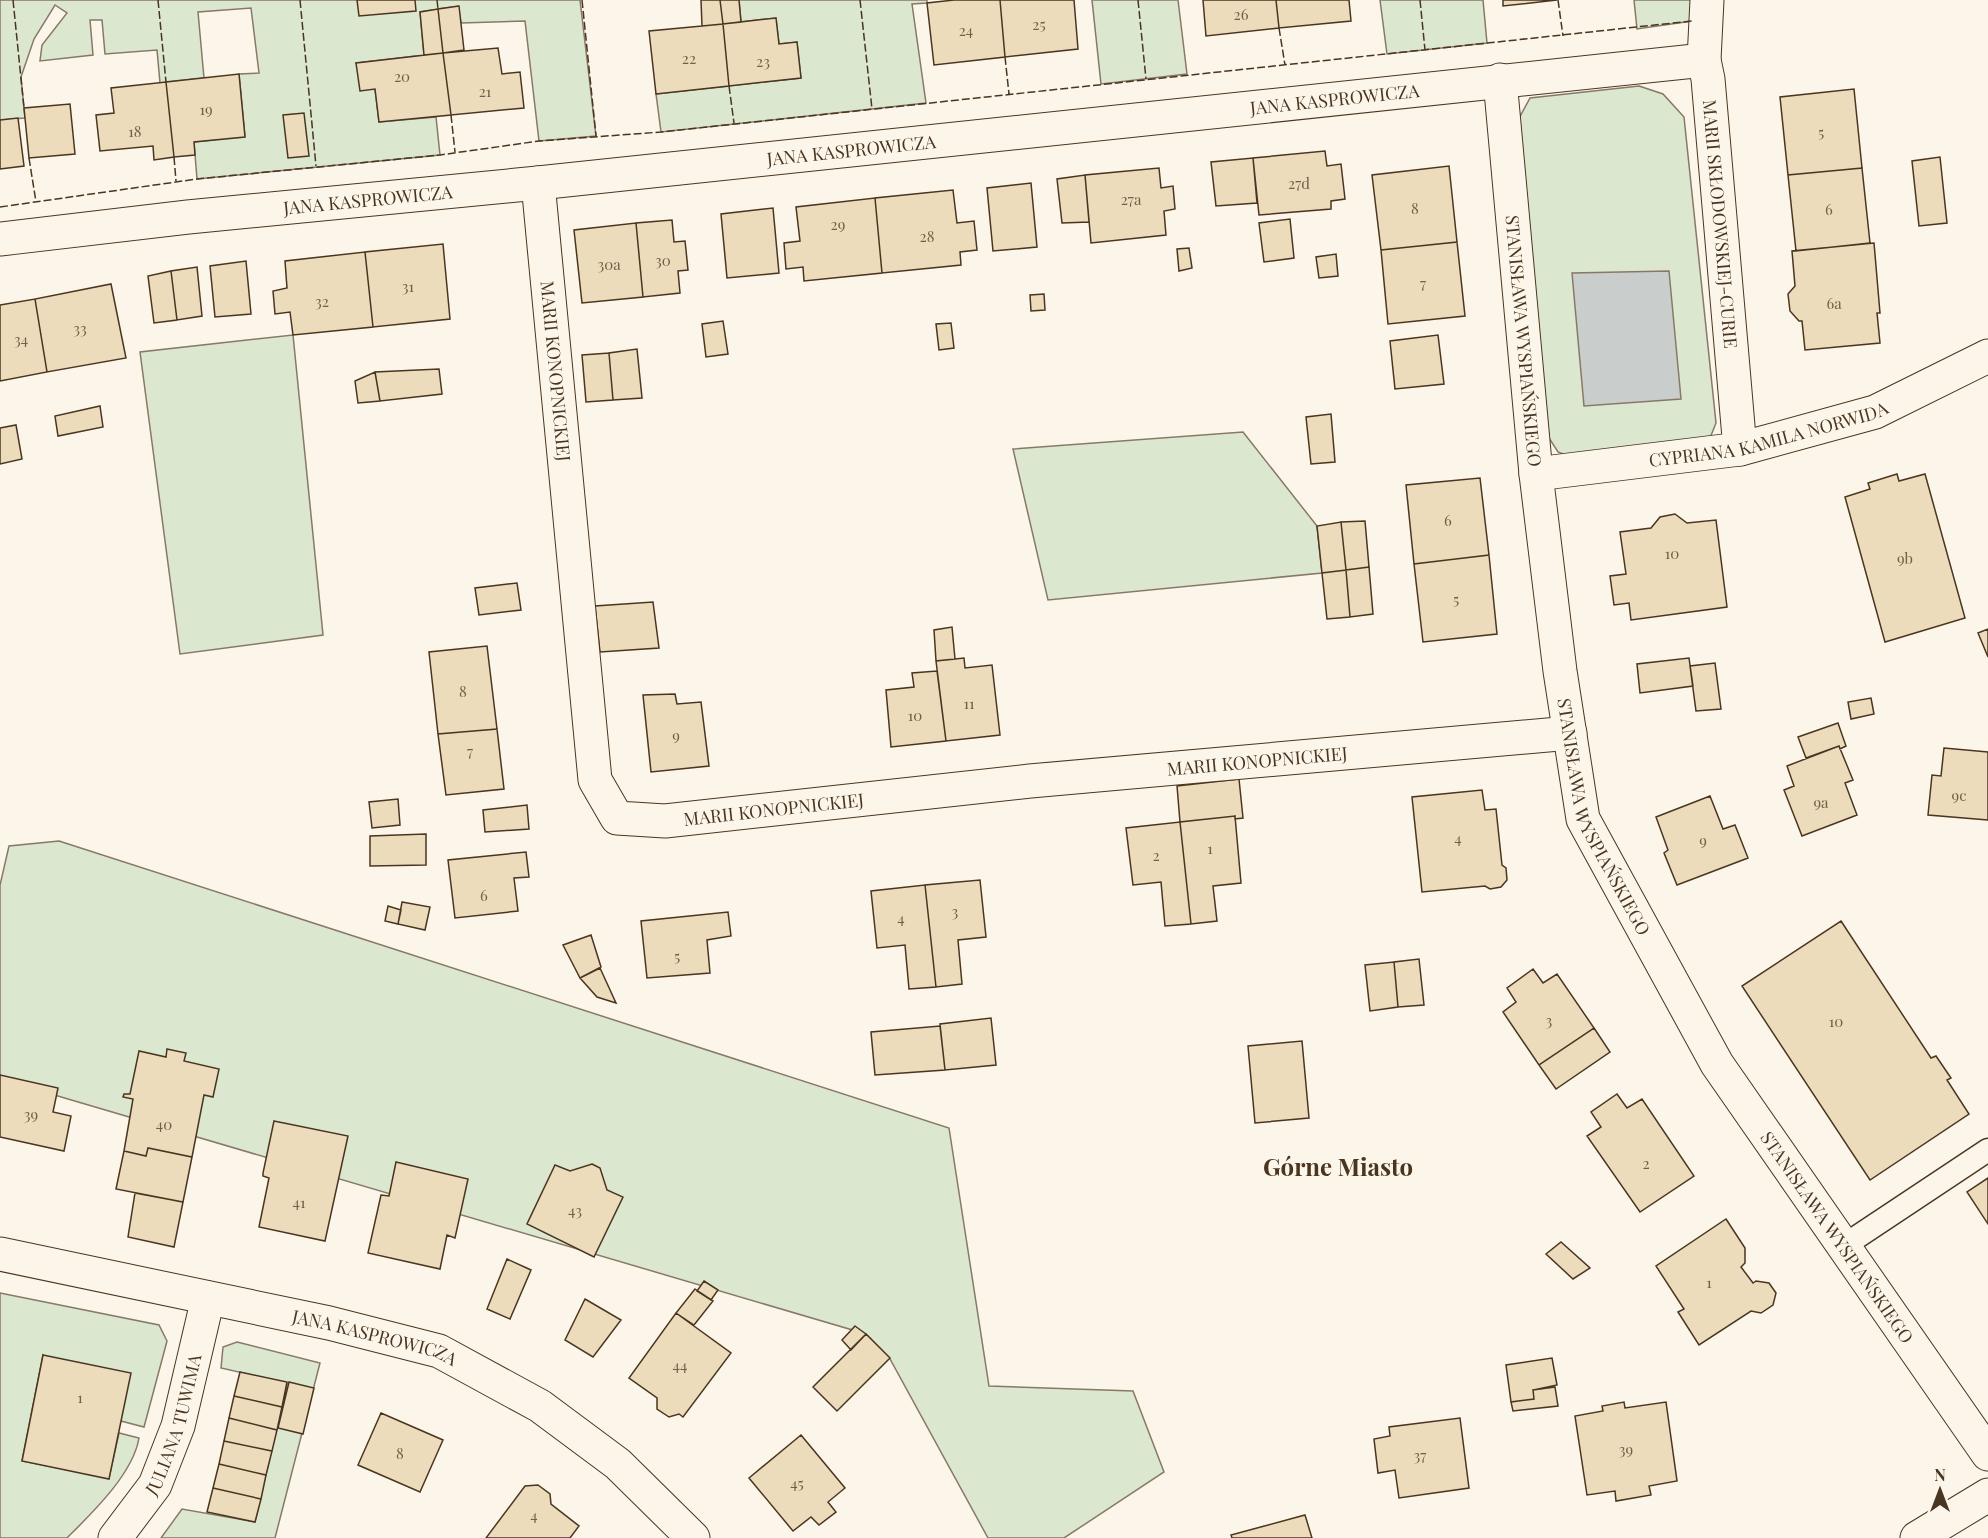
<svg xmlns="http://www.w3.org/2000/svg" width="1988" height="1538" font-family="'Playfair Display',serif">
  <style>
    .green { fill: #dce7d0; stroke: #887966; stroke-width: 1.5 }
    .water { fill: #c9cecd; stroke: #887966; stroke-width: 1.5 }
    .building { fill: #ecdcbc; stroke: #4a3520; stroke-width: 1.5 }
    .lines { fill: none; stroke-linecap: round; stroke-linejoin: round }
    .service-casing { stroke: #4a3520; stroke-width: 25 }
    .minor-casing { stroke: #4a3520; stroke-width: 35 }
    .service { stroke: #fbf6e9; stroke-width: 22 }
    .minor { stroke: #fbf6e9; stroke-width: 33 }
    .fence { stroke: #4a3520; stroke-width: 1.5; stroke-dasharray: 8 3; stroke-linecap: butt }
    .labels { text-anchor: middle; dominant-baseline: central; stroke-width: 4.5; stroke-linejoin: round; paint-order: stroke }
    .number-label { font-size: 15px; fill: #725f47 }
    .street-label { font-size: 18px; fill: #4a3520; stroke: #fbf6e9 }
    .district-label { font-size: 24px; font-weight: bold; fill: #4a3520; stroke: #fbf6e9 }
  </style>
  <rect width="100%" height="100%" fill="#fbf6e9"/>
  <path class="green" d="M0 0H580L596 136 539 141 525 21 461 23 458 6 420 12 424 55 356 63 375 89 379 122 436 117 440 155 197 179 194 142 245 136 239 74 259 73 251 8 198 12 204 78 160 83 157 50 105 54 102 20H90L93 55 40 61 42 45 67 13 55 5 34 39 21 77 25 118 0 120Z
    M739 0H927V3L912 4 926 103 661 132 656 94 801 78 797 42 779 44 776 18 741 22Z
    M1092 0H1178L1187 74 1101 84Z
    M1380 0H1483L1487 43 1387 54Z
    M1634 0H1692V21L1637 29Z
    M1639 86 1663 94 1684 117 1716 423 1710 438 1568 456 1558 452 1549 438 1517 122 1530 98Z
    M293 335 323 635 180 654 140 352Z
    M1243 432 1317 526 1322 573 1048 600 1013 449Z
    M59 841 949 1128 989 1386 1133 1391 1164 1472 1064 1538H988L890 1359 866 1334 0 1079V885L9 846Z
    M0 1293 159 1325 167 1341 144 1427 121 1421 43 1355 22 1461 109 1478 119 1433 139 1438C133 1474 92 1513 67 1538H0Z
    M237 1342 320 1363 275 1538H161L182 1509 255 1522 287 1383 221 1368 223 1347Z"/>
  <path class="water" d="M1669 271 1681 399 1584 406 1572 273Z"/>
  <path class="building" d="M357 0H415L416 11 359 16Z
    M701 0H720L723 24 702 26Z
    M720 0H739L741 22 723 24Z
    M954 0H1000L1005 57 934 65 927 3Z
    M1000 0H1074L1078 49 1005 57Z
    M1203 0H1276L1279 28 1206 36Z
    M1276 0H1349L1351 21 1279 28Z
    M1503 0H1557L1503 6Z
    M459 6 464 50 443 53 438 9Z
    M438 9 443 53 424 55 420 12Z
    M776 18 779 44 797 42 801 78 729 86 723 24Z
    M723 24 729 86 656 94 649 31Z
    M498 48 502 74 520 72 524 108 451 115 443 53Z
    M443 53 451 115 379 122 375 89 360 91 356 63Z
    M239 74 245 137 194 142 195 155 174 157 166 82Z
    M166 82 174 157 154 160 153 146 100 151 96 115 114 113 111 88Z
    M1854 89 1862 168 1788 175 1780 97Z
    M70 104 75 154 29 158 24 108Z
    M304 113 309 156 288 158 283 115Z
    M18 118 24 166 0 169V120Z
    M1325 151 1327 166 1341 164 1345 199 1331 201V209L1259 215 1253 158Z
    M1940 157 1947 223 1919 226 1912 161Z
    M1253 158 1257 203 1216 206 1211 162Z
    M1449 166 1457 242 1381 250 1372 175Z
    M1159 168 1161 188 1173 186 1175 209 1164 211 1166 235 1091 243 1085 175Z
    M1862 168 1870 243 1796 251 1788 175Z
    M1085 175 1089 222 1062 223 1057 179Z
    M1031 183 1037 247 993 251 987 188Z
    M953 190 957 223 974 221 977 250 960 252 961 265 882 273 875 198Z
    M875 198 882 273 804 281 803 267 786 269 784 243 800 241 796 207Z
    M773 208 779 273 727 278 721 214Z
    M1290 219 1294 258 1264 262 1259 223Z
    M672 220 674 242 685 241 686 250 688 270 678 271 680 293 643 297 636 223Z
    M636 223 643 297 582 303 574 230Z
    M1457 242 1465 316 1388 324 1381 250Z
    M1874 243 1880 313H1877L1880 343 1805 350 1802 321H1799L1790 311 1788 294 1795 286 1792 251Z
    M443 244 450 319 373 327 365 252Z
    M1189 248 1192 268 1179 271 1177 249Z
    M365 252 373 327 293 335 290 312 275 314 273 291 287 288 285 261Z
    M1336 254 1338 276 1319 278 1316 257Z
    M246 261 251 314 215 317 210 266Z
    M197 267 202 316 177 320 171 271Z
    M171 271 177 320 154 323 148 276Z
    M111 284 126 358 47 372 35 299Z
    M1044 294 1045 310 1031 311 1030 295Z
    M35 299 47 372 0 381V305Z
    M723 321 728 354 706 357 702 324Z
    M951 323 954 348 939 350 936 324Z
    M1438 335 1444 384 1395 389 1390 341Z
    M637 349 642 398 613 400 609 353Z
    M609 353 613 400 586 402 582 355Z
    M439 369 442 394 380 401 375 372Z
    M375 372 380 401 358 403 355 381Z
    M100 406 103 427 58 436 55 416Z
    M1331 414 1335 462 1311 464 1306 417Z
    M16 425 22 459 0 464V428Z
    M1897 474 1899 481 1925 474 1965 618 1885 642 1845 497 1870 489 1868 483Z
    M1480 478 1489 555 1414 564 1406 485Z
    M1675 514 1687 523 1716 520 1727 607 1631 620 1629 603 1614 605 1610 576 1626 574 1620 532 1651 528 1660 517Z
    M1365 521 1369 567 1346 570 1341 522Z
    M1341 522 1346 570 1322 573 1317 526Z
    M1489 555 1497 634 1423 642 1414 564Z
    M1369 567 1373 614 1350 617 1346 570Z
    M1346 570 1350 617 1327 619 1322 573Z
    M517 583 521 610 479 615 475 588Z
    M653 602 659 648 600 652 595 606Z
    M952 627 955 659 936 661 934 630Z
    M1988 629V657L1978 633Z
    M487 646 497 729 438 734 429 652Z
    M964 658 965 668 992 665 1000 735 946 741 936 661Z
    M1689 658 1693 686 1640 693 1637 664Z
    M1715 663 1721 709 1696 711 1690 666Z
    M937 671 946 741 891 747 886 690 914 687 912 673Z
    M675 694 677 704 701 702 709 766 651 772 643 695Z
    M1871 698 1874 714 1851 719 1848 702Z
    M1838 723 1846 746 1840 749 1839 746 1806 758 1798 737Z
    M497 729 504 789 446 795 438 734Z
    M1839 746 1853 780 1845 783 1857 815 1802 836 1784 790 1794 786 1787 766Z
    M1944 748 1988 752V820L1928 815 1932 775 1941 776Z
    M1239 779 1243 818 1235 819V816L1180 822 1177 786Z
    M1482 790 1485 810 1496 809 1502 865 1506 868 1507 880 1501 887 1490 889 1485 886 1422 892 1412 797Z
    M1710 796 1723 829 1735 825 1748 858 1677 885 1664 853 1668 850 1656 817Z
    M398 799 400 825 372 828 369 802Z
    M527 805 529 829 485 832 483 810Z
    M1235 816 1241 883 1213 886 1217 921 1191 924 1180 822Z
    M1180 822 1191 924 1165 926 1161 882 1133 885 1126 828Z
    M426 834V865L370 866V836Z
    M526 852 529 877 514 878 518 911 455 918 448 860Z
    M980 880 986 937 958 940 962 984 936 987 925 885Z
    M925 885 936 987 909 989 905 945 877 948 871 891Z
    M402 902 430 907 425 930 398 924Z
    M388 906 401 910 398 924 385 921Z
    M728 912 731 936 707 940 710 973 647 978 641 921Z
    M1841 921 1931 1058 1936 1056 1951 1078 1947 1080 1969 1114 1870 1180 1742 986Z
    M591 935 601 967 580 978 563 945Z
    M1419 959 1424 1005 1398 1007 1394 962Z
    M1394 962 1398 1007 1370 1011 1365 965Z
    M600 968 616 1003 597 997 580 978Z
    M1533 969 1543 983 1557 974 1594 1028 1539 1065 1503 1012 1516 1002 1507 988Z
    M991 1018 996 1065 945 1070 940 1024Z
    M940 1026 945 1070 875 1075 871 1032Z
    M1594 1028 1610 1052 1556 1089 1539 1065Z
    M1302 1041 1309 1118 1255 1123 1248 1046Z
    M167 1049 186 1053 184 1061 219 1069 213 1097 204 1095 192 1157 148 1148 146 1156 124 1151 133 1099 123 1097 124 1094H130L139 1051 166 1057Z
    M0 1075 58 1088 53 1112 71 1116 64 1151 0 1137Z
    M1617 1094 1627 1108 1642 1099 1694 1176 1640 1212 1587 1136 1601 1127 1591 1112Z
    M274 1121 348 1136 325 1241 259 1227 269 1178 263 1176V1173Z
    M148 1148 192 1157 183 1202 116 1189 124 1151 146 1156Z
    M396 1162 468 1179 455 1238 447 1235 440 1269 368 1253 381 1195 389 1196Z
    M592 1164 600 1168 607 1190 623 1197 594 1257 527 1224 555 1165 570 1171Z
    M1988 1178V1224L1967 1192Z
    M135 1193 183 1202 174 1247 128 1237Z
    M1726 1219 1745 1248V1263L1741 1267 1753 1283 1756 1281 1769 1283 1776 1293 1773 1305 1761 1313 1751 1311 1699 1345 1678 1312 1684 1309 1656 1266Z
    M1561 1242 1590 1268 1573 1279 1546 1254Z
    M507 1259 531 1270 510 1319 487 1309Z
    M704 1281 718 1290 711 1300 697 1291Z
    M695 1289 713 1301 694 1325 676 1313Z
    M585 1299 621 1320 593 1357 565 1340Z
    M676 1313 731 1353 683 1417 679 1414 669 1417 657 1409V1398L629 1378Z
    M855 1326 866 1334 851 1350 842 1340Z
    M866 1334 890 1358 837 1411 813 1387Z
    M43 1355 131 1373 109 1479 22 1461Z
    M1552 1358 1557 1385 1533 1390 1534 1399 1511 1402 1506 1365Z
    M240 1372 287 1382 282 1407 234 1396Z
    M289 1382 314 1388 303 1434 278 1428Z
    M1555 1387 1558 1406 1513 1411 1511 1402 1534 1399 1533 1390Z
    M234 1396 282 1407 277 1430 229 1418Z
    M1624 1402 1625 1408 1666 1402 1677 1481 1649 1486 1651 1495 1616 1501 1615 1491 1587 1495 1575 1416 1603 1411 1602 1406Z
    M381 1413 443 1440 420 1492 358 1465Z
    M229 1418 277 1430 272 1451 224 1441Z
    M1460 1418 1469 1488 1399 1498 1395 1470 1378 1473 1374 1439 1390 1436 1389 1427Z
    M801 1435 845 1488 828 1502 836 1512 819 1525 811 1517 793 1531 749 1478Z
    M224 1441 272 1451 266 1475 219 1464Z
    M219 1464 266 1475 261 1499 213 1488Z
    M538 1485 550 1494 551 1504 579 1526 570 1538H486L525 1486Z
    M213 1488 261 1499 255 1522 207 1512Z
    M1305 1515 1312 1538H1232L1231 1535Z"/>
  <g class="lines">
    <g class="service-casing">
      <path id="service" d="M1845 1245 1988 1150"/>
    </g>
    <g class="minor-casing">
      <g id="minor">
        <path id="s1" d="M1707 0 1704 60 1708 79 1740 449"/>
        <path id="s2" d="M1500 80 1536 474 1560 671 1583 819 1717 1064 1988 1454"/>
        <path id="s3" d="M538 183 595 780 617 818 665 821 1030 781 1570 733"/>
        <path id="s4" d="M0 239 188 217 538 183 1704 60"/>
        <path id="s5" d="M1536 474 1740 449 1875 412 1988 356"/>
        <path id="s6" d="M0 1254 329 1323 439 1351 540 1406 618 1464 693 1538"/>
        <path id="s7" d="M115 1538 155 1485 178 1426 208 1298"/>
        <path d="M1917 1538 1988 1495"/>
      </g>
    </g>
    <use href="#service" class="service"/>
    <use href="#minor" class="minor"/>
    <path class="fence" d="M13 0 24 108
      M158 0 166 82
      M300 0 316 166
      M437 0 438 9
      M582 0 596 136
      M860 0 872 109
      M1138 0 1146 79
      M1420 0 1425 50
      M1558 0 1563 36
      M1279 28 1285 65
      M1005 57 1009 94
      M729 86 734 123
      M451 115 455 152
      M174 157 176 181
      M29 158 36 202
      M0 207 197 179 440 155 539 141 661 132 1692 21"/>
  </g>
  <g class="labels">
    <g class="number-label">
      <text x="1241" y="14">26</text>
      <text x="1039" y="24">25</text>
      <text x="966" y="30">24</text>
      <text x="689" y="58">22</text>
      <text x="763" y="61">23</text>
      <text x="402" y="76">20</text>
      <text x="485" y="91">21</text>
      <text x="206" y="109">19</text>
      <text x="135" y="131">18</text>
      <text x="1821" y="132">5</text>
      <text x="1299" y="183">27d</text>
      <text x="1131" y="199">27a</text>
      <text x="1415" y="208">8</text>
      <text x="1829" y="209">6</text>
      <text x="838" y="224">29</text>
      <text x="927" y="236">28</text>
      <text x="663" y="260">30</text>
      <text x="609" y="264">30a</text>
      <text x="1423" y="283">7</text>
      <text x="408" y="286">31</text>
      <text x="322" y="301">32</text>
      <text x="1834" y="303">6a</text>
      <text x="80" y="328">33</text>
      <text x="21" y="339">34</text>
      <text x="1448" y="520">6</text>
      <text x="1672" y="553">10</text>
      <text x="1905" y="558">9b</text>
      <text x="1456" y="599">5</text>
      <text x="463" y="691">8</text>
      <text x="969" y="703">11</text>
      <text x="915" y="715">10</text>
      <text x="676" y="735">9</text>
      <text x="470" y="751">7</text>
      <text x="1959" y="795">9c</text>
      <text x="1821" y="802">9a</text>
      <text x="1458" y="838">4</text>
      <text x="1703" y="840">9</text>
      <text x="1210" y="848">1</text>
      <text x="1156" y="855">2</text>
      <text x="484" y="895">6</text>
      <text x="955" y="911">3</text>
      <text x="901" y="918">4</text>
      <text x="677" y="956">5</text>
      <text x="1549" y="1020">3</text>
      <text x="1836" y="1021">10</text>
      <text x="31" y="1114">39</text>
      <text x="164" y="1124">40</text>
      <text x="1646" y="1163">2</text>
      <text x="299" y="1202">41</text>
      <text x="575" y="1210">43</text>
      <text x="1709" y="1282">1</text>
      <text x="680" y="1365">44</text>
      <text x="80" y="1397">1</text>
      <text x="1626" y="1449">39</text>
      <text x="400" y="1453">8</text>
      <text x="1420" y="1455">37</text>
      <text x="797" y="1483">45</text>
      <text x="534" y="1515">4</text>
    </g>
    <g class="street-label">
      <text stroke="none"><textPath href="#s4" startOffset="1342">JANA KASPROWICZA</textPath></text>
      <text stroke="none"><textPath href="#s4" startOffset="856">JANA KASPROWICZA</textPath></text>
      <text stroke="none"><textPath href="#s4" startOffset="370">JANA KASPROWICZA</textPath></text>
      <text stroke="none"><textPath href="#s1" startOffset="225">MARII SKŁODOWSKIEJ-CURIE</textPath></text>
      <text stroke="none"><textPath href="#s2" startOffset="262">STANISŁAWA WYSPIAŃSKIEGO</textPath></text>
      <text stroke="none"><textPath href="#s3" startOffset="189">MARII KONOPNICKIEJ</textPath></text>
      <text stroke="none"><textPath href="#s5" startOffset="236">CYPRIANA KAMILA NORWIDA</textPath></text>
      <text stroke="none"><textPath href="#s3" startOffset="1287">MARII KONOPNICKIEJ</textPath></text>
      <text stroke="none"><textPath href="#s3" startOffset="801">MARII KONOPNICKIEJ</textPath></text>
      <text stroke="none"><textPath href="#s2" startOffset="748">STANISŁAWA WYSPIAŃSKIEGO</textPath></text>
      <text stroke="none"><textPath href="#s2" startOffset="1234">STANISŁAWA WYSPIAŃSKIEGO</textPath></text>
      <text stroke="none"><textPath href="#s6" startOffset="384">JANA KASPROWICZA</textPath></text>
      <text stroke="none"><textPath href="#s7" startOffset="130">JULIANA TUWIMA</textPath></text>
    </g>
    <g class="district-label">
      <text x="1338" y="1166">Górne Miasto</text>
    </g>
  </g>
  <g transform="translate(1940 1490)" stroke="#fbf6e9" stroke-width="4.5" paint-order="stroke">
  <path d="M0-4.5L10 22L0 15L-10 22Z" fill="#4a3520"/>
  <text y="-9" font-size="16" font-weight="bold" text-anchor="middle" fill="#4a3520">N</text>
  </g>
</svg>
